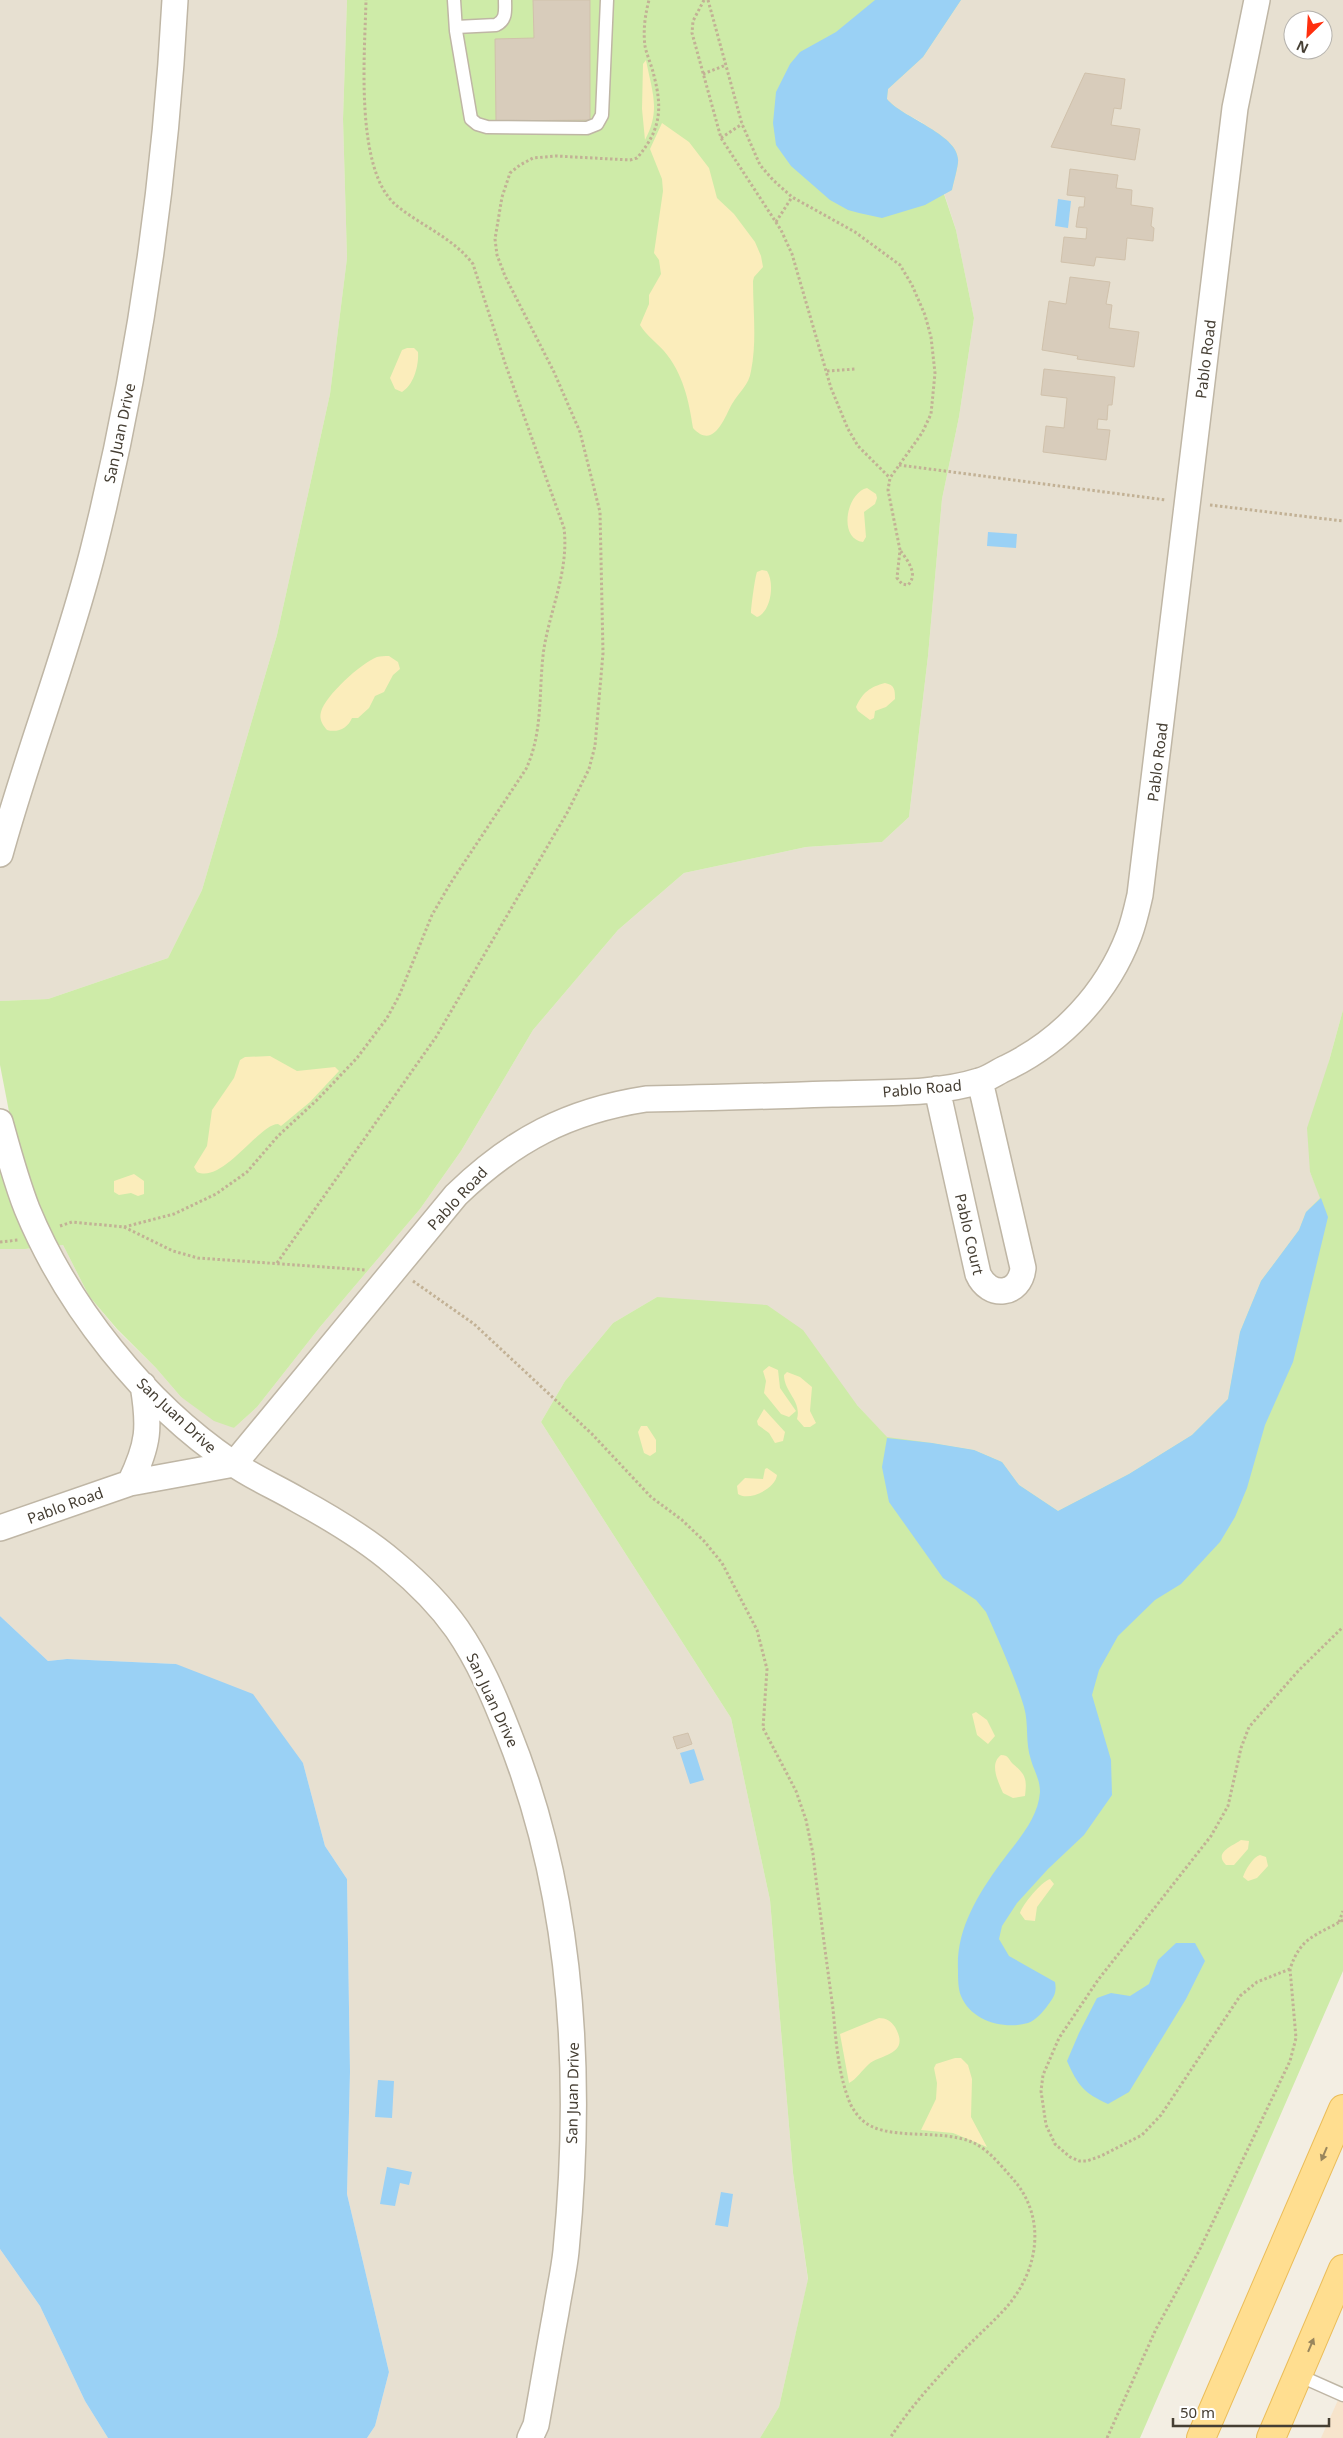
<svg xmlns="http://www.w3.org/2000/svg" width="1343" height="2438" font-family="'Noto Sans',sans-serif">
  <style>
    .residential { fill: #e7e0d1; fill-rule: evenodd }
    .commercial { fill: #f7e4cc }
    .green { fill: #ceeba8 }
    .sand { fill: #fbedbb }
    .water { fill: #9ad1f5 }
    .building { fill: #d8ccbb; stroke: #d0c1ab }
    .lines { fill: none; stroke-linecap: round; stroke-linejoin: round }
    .service-casing { stroke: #bfb6a5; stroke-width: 15 }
    .minor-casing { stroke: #bfb6a5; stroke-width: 28 }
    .primary-casing { stroke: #ebbd59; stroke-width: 30 }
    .path { stroke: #c2b195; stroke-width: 3; stroke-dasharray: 2.5 2.5; stroke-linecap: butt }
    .service { stroke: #fff; stroke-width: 12 }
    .minor { stroke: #fff; stroke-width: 25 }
    .primary { stroke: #ffde90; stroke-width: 28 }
    .oneway { fill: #99865d }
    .labels { text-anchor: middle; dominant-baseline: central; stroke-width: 5; stroke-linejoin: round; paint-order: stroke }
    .street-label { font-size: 15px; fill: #453e33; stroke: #fff }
  </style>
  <rect width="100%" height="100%" fill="#f3eee3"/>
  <path class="residential" d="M0 0H347L343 119 347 258 330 394 277 635 202 890 168 958 48 999 0 1001Z
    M961 0H1343V1010L1329 1061 1310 1172 1321 1198 1306 1212 1299 1230 1261 1281 1240 1332 1228 1399 1192 1435 1129 1474 1058 1511 1019 1485 1002 1462 974 1450 932 1443 887 1438 857 1405 657 1297 613 1323 565 1381 541 1422 731 1718 770 1900 793 2173 808 2280 779 2407 760 2438H367L375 2426 389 2372 347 2194 350 2072 347 1879 325 1846 303 1763 176 1664 67 1659 48 1661 0 1616V1249H26L63 1245 89 1296 117 1330 156 1368 181 1397 234 1428 257 1407 320 1327 420 1209 461 1151 533 1030 618 930 684 873 806 847 882 842 909 817 928 656 942 499 959 417 974 318 956 230 944 193 952 190 958 160 942 137 921 122 892 106 887 100 888 89 923 57ZM1293 20H1323V50H1293Z
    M0 2249 40 2306 85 2401 108 2438H0Z"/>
  <path class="commercial" d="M1343 2389V2438H1321Z"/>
  <path class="green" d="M347 0H961L923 57 888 89 887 99C901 117 957 134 958 159 959 164 953 184 952 190L944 194 956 230 974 318 959 417 942 499 928 656 909 817 882 842 806 847 684 873 618 930 533 1030 461 1151 420 1209 320 1327 257 1407 234 1428 214 1421 181 1397 156 1368 117 1329 89 1296 63 1245 25 1249H0V1136L12 1127 0 1065V1001L48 999 168 958 202 890 277 635 330 394 347 258 343 119Z
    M1343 1010V1971L1140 2438H760L779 2407 808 2279 793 2173 770 1900 731 1718 541 1422 565 1381 613 1323 657 1297 767 1305 803 1330 857 1405 887 1437 932 1443 974 1450 1002 1462 1019 1485 1058 1511 1129 1474 1192 1435 1228 1399 1240 1332 1261 1281 1299 1230 1306 1212 1320 1198 1310 1172 1307 1128 1329 1061Z"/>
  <path class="sand" d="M646 60C652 92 661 110 645 140L642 109 643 64Z
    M662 123 689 142 709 168 717 198 734 214 755 242 761 256 763 267 754 277 753 281C753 311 757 341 751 371 749 385 739 392 732 404 725 416 714 451 693 428 689 401 683 373 664 351 656 342 647 336 640 325L649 304V295L661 274 659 260 654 253 663 191 662 179 650 149Z
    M407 348H414L418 352C419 365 414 385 402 392L395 389 390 378 402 350Z
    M867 488 876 494 877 498 875 504 864 512 866 537 863 542C838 539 846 493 867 488Z
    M762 570 767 571C775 583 771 612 757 617L751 613C751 607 755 577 757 572Z
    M389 656 398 662 400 669 393 675 384 692 375 696 369 708 358 718H352C348 728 338 733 327 730 322 724 319 719 321 712 325 696 361 663 377 657 380 656 385 656 389 656Z
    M885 683C895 685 895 690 895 699L886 707 875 711 874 718 870 720 858 711 856 707C863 692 870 687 885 683Z
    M270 1056 297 1071 335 1067 339 1071 310 1102 281 1126 278 1124C259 1124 223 1184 197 1172L194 1167 207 1146 212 1110 234 1078 240 1060 245 1057Z
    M134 1174 144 1181V1194L138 1196 131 1193 119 1195 114 1192V1181Z
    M769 1366 778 1370 780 1388 796 1411 789 1417 781 1414 764 1393 766 1381 763 1371Z
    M787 1372 800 1377 812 1387 810 1411 816 1423 810 1427H804L797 1419C802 1401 784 1392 784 1375Z
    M764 1409 785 1432 783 1441 775 1443 769 1433 758 1425 757 1421Z
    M641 1426H647L656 1440V1452L650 1456 644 1453 638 1432Z
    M767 1468 777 1475C776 1488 749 1502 738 1494L737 1486 745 1478 763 1479 765 1469Z
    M976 1712 987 1720 995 1736 988 1744 977 1735 972 1714Z
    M1001 1755C1009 1755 1008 1759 1013 1764 1026 1775 1027 1779 1025 1796L1013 1798 1003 1793C998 1781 989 1764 1001 1755Z
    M1241 1840 1249 1841 1248 1849 1234 1865H1226C1213 1852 1233 1846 1241 1840Z
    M1260 1855 1266 1857 1268 1866 1257 1878 1248 1881 1243 1877C1245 1870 1253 1857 1260 1855Z
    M1050 1879 1054 1884 1037 1907 1035 1921 1025 1920 1020 1913C1023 1904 1041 1882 1050 1879Z
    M879 2018C886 2018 891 2021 895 2027 911 2055 881 2054 869 2064 862 2070 857 2079 849 2083L840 2034Z
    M955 2058H961L968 2065 972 2079 971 2117 987 2147 953 2133 921 2130 936 2099 937 2083 934 2068 936 2064Z"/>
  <path class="water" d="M875 0H961L923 57 888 89 887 99C901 117 957 134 958 159 959 164 953 184 952 190L925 205 882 218 859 213 848 210 830 200 791 166 776 145 773 123 776 92 790 64 800 52 836 32Z
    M1058 199 1071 201 1068 228 1055 226Z
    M988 532 1017 534 1016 548 987 546Z
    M1321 1198 1328 1217 1293 1362 1265 1425 1247 1488 1235 1517 1220 1542 1181 1584 1155 1600 1118 1636 1099 1670 1092 1695 1111 1760 1112 1795 1084 1835 1048 1869 1017 1903 1002 1926 999 1939 1009 1956 1055 1982C1057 1992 1054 1997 1048 2005 1043 2012 1036 2020 1028 2023 1004 2030 971 2021 961 1996 958 1989 958 1978 958 1970 956 1930 977 1896 1000 1864 1016 1842 1038 1820 1040 1792 1040 1779 1034 1771 1031 1760 1025 1742 1029 1724 1024 1707 1016 1679 998 1639 986 1612L976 1600 943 1578 889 1502 882 1467 887 1438 932 1443 974 1450 1002 1462 1019 1485 1058 1511 1129 1474 1192 1435 1228 1399 1240 1332 1261 1281 1299 1230 1306 1212Z
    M0 1616 48 1661 67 1659 176 1664 253 1694 303 1763 325 1846 347 1879 350 2072 347 2194 389 2372 375 2426 367 2438H108L85 2401 40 2306 0 2249Z
    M694 1749 704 1780 690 1784 680 1753Z
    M1176 1943H1195L1205 1961 1186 1999 1129 2092 1108 2104C1084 2093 1078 2086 1067 2061L1079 2033 1097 1998 1111 1993 1130 1996 1149 1984 1158 1960Z
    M378 2080 394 2081 392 2118 375 2117Z
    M387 2167 412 2172 409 2185 400 2183 395 2206 380 2204Z
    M721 2192 733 2194 728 2227 715 2225Z"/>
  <path class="building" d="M533 0H590V120L496 121 495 39 534 38Z
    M1085 73 1125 79 1121 109 1114 108 1111 125 1140 129 1135 160 1051 147Z
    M1070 169 1118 175 1116 188 1132 190 1131 205 1153 208 1151 226 1154 228 1153 241 1127 238 1125 260 1096 257 1094 266 1061 262 1064 237 1086 239 1087 228 1076 227 1079 207H1084L1085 197 1067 195Z
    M1070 277 1110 282 1106 304 1112 305 1109 328 1139 332 1134 367 1077 359 1078 356 1042 350 1049 301 1066 304Z
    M1044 369 1115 377 1112 405H1108L1107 420 1098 419 1097 429 1110 430 1106 460 1043 452 1046 426 1064 428 1067 398 1041 395Z
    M688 1733 692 1744 677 1749 673 1737Z"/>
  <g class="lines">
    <g class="service-casing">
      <path id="service" d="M454 0 456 31 471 119 477 124 487 127 587 128 597 124 602 115 607 0
        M456 27 496 25C507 20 505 10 505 0
        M1298 2375 1343 2395"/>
    </g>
    <g class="minor-casing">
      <path id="minor" d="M0 854C28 752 67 654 93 551 139 368 165 188 175 0
        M937 1089 978 1274C989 1299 1020 1296 1023 1268L980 1081
        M0 1122C8 1151 16 1181 27 1209 67 1306 145 1404 231 1462 252 1477 276 1487 298 1500 331 1518 365 1538 394 1563 417 1582 440 1605 457 1629 479 1661 494 1696 508 1732 574 1896 583 2077 566 2251 564 2271 559 2292 556 2312 549 2349 543 2387 536 2425L530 2438
        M130 1483C149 1444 150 1427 143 1385
        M0 1528 130 1483 234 1464 456 1195C513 1140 568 1111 646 1099 708 1098 770 1096 832 1094 877 1092 936 1095 979 1081 988 1079 997 1072 1006 1068 1062 1041 1107 993 1129 935 1134 922 1137 908 1140 895L1235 108 1257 0"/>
    </g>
    <g class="primary-casing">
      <path id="primary" d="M1201 2438 1343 2109
        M1271 2438 1343 2269"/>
    </g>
    <path class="path" d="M704 0 693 21 692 33 721 138 781 230 792 254 831 388 848 429 858 446 890 478
      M708 0 742 124 760 165 773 180 792 197 855 232 900 265 912 285 925 315 931 337 935 373 931 414 922 433 890 478 888 490 900 550 897 578 902 584 908 585C919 574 907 560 900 550
      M703 74 726 65
      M721 138 742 124
      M776 222 792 197
      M827 371 856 369
      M899 465 1166 500
      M1210 505 1343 521
      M60 1226 72 1222 124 1227 174 1214 216 1194 247 1172 278 1136 317 1100 357 1058 387 1018 399 996 432 915 450 884 526 769C544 730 538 690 544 648 551 607 569 570 564 528L505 363 473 264C453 238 422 226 397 206 354 171 365 52 366 0
      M124 1227 173 1251 198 1258 366 1270
      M0 1242 18 1240
      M277 1263 436 1037 567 813 589 769 595 746 603 653 600 512 580 432 554 372 505 276 497 255 495 239 502 197 510 173 520 165 533 158 556 156 630 160 637 158C660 131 663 110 654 76 652 66 647 56 645 46 643 31 645 15 649 0
      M413 1281 474 1324 592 1434 651 1497 682 1520 704 1541 722 1563 757 1630 767 1669 763 1728 796 1791 806 1820 813 1854C819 1906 826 1957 833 2009 836 2040 838 2074 850 2103 852 2108 857 2115 861 2119 885 2143 940 2127 974 2143 990 2151 1002 2167 1013 2179 1048 2219 1038 2273 1004 2310 989 2326 973 2340 958 2356 933 2382 910 2408 890 2438
      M1339 1922 1343 1911
      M1290 1969 1257 1982 1240 1996 1161 2115 1142 2135 1101 2156 1087 2161H1079L1070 2157 1055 2144 1046 2125 1041 2091 1043 2075 1059 2038 1098 1980 1211 1836 1228 1806 1241 1748 1249 1727 1299 1670 1343 1627
      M1107 2438 1156 2329 1199 2251 1290 2061 1296 2038 1290 1969C1301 1936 1316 1936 1343 1920"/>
    <use href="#service" class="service"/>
    <use href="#minor" class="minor"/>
    <use href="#primary" class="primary"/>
  </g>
  <defs><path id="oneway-solid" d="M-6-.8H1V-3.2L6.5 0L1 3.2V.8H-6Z" transform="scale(1.25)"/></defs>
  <g class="oneway">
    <use href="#oneway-solid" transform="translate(1324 2154) rotate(113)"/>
    <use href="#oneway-solid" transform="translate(1311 2345) rotate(-67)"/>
  </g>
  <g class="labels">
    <g class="street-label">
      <text transform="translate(1205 359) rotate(-83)">Pablo Road</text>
      <text transform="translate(119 433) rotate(-78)">San Juan Drive</text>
      <text transform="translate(1157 762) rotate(-83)">Pablo Road</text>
      <text transform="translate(922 1088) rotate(-5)">Pablo Road</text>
      <text transform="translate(457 1198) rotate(-47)">Pablo Road</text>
      <text transform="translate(970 1234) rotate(77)">Pablo Court</text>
      <text transform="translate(177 1415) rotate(43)">San Juan Drive</text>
      <text transform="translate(65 1505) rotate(-20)">Pablo Road</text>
      <text transform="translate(493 1700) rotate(65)">San Juan Drive</text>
      <text transform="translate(572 2093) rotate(-89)">San Juan Drive</text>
    </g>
  </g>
  <g transform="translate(1308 35) rotate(205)"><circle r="24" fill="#ffffff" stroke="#b5b2ad"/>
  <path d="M0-4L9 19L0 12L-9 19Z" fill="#ff2f0e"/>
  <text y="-8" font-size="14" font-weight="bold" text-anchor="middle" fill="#453e33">N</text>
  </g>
  <path d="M1173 2418v8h156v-8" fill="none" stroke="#453e33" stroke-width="2.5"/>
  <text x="1180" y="2418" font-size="15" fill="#453e33" stroke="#ffffff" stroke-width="4" paint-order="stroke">50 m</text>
</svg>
